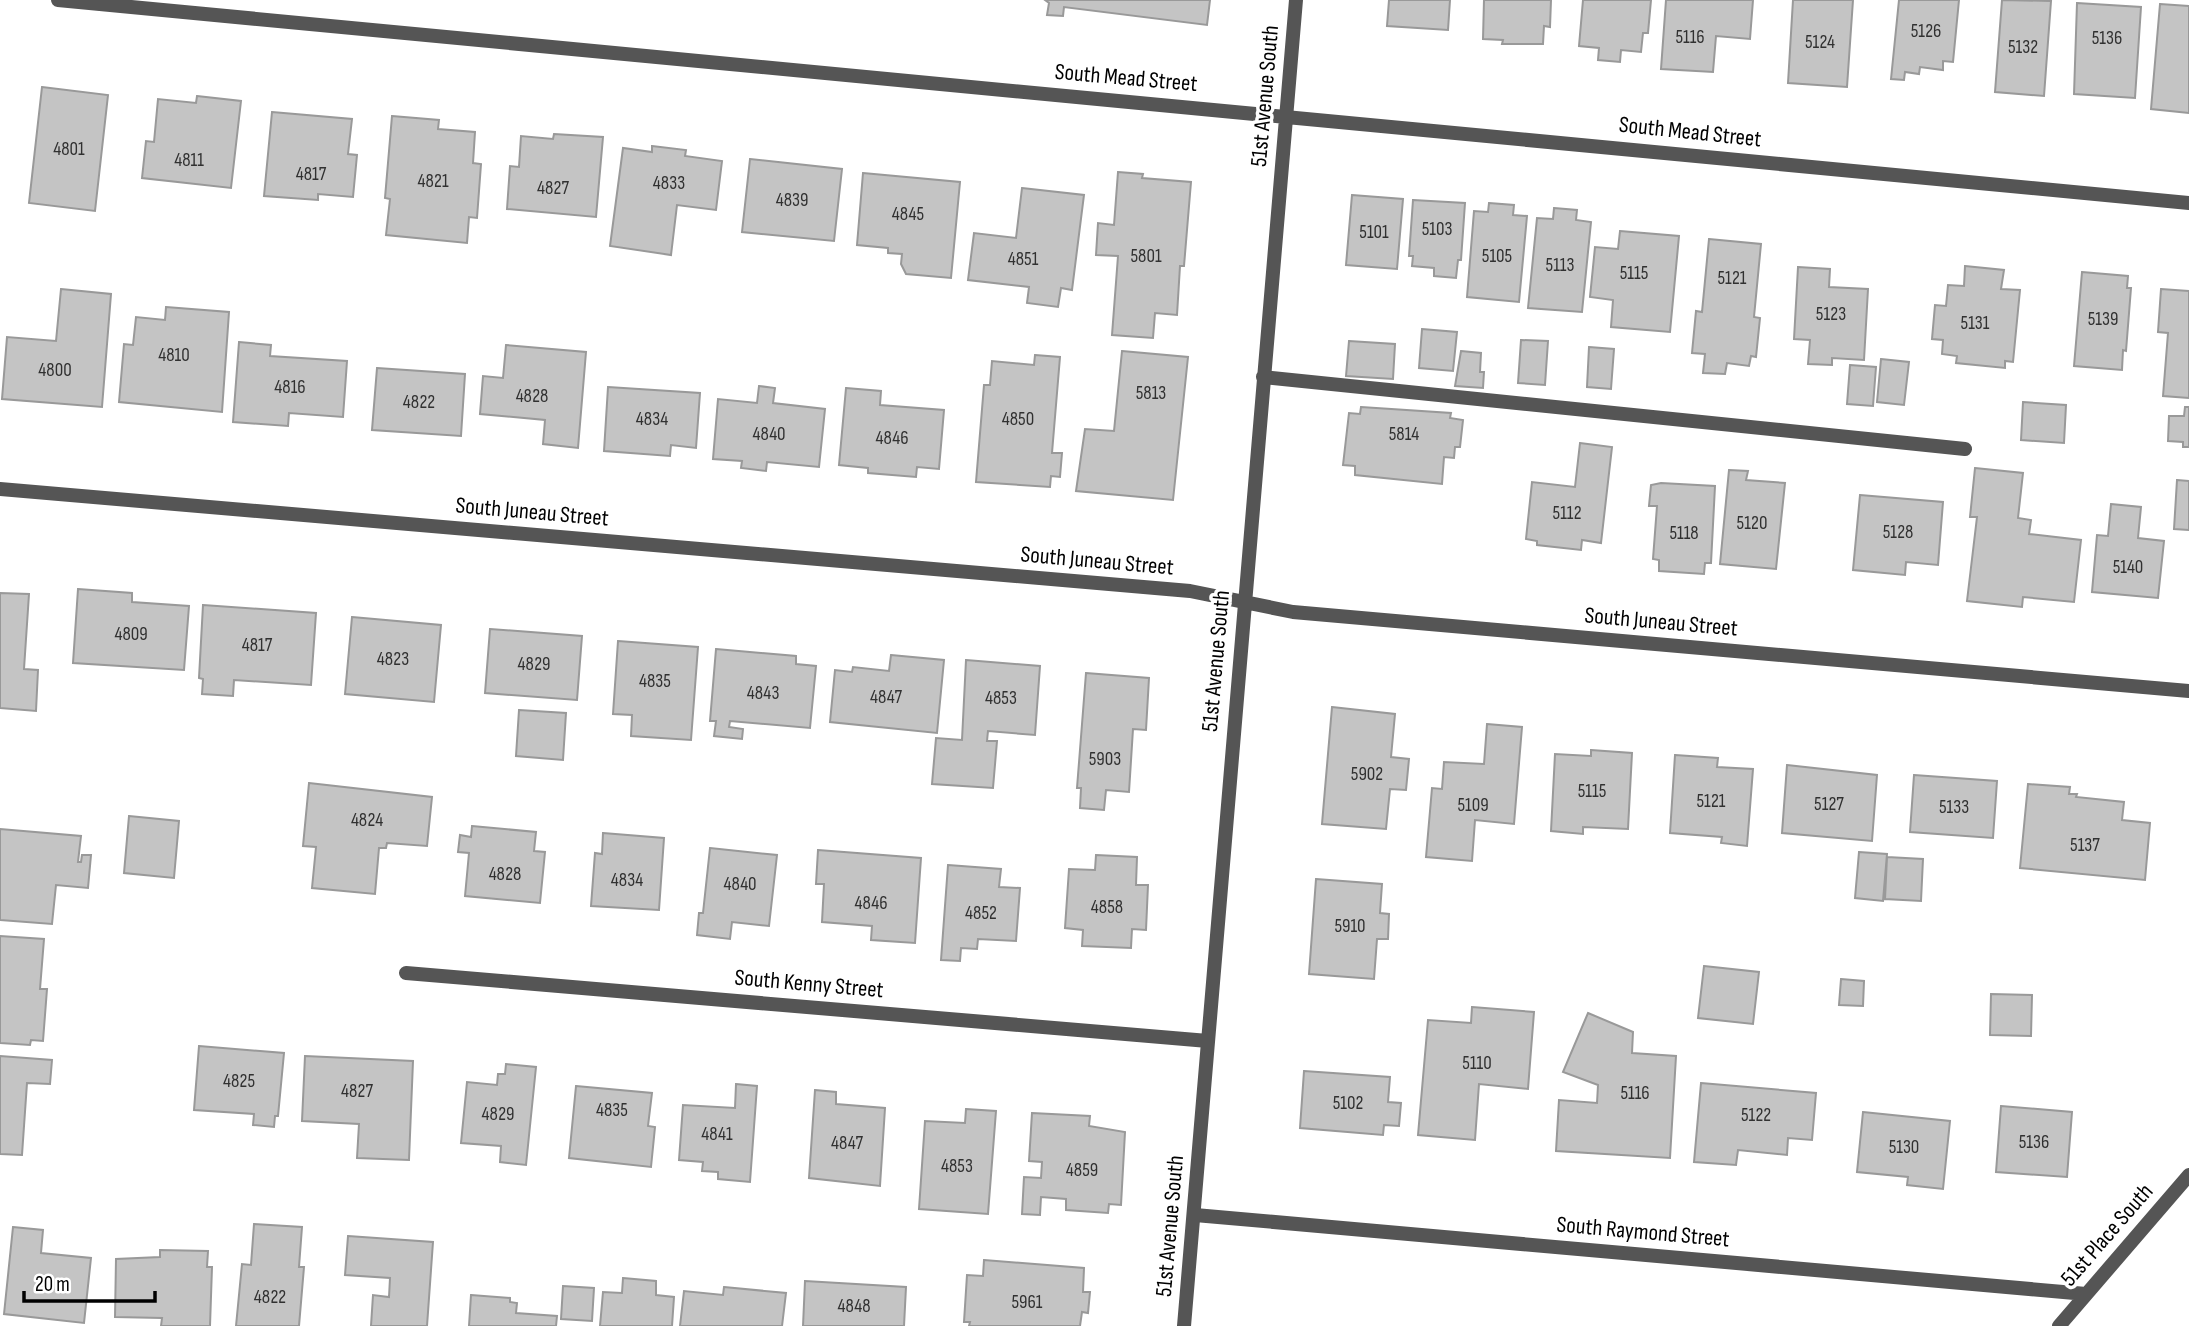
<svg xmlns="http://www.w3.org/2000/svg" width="2189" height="1326" font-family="'Sofia Sans Condensed',sans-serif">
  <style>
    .building { fill: #c4c4c4; stroke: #999; stroke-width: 2 }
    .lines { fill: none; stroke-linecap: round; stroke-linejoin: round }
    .service { stroke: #555; stroke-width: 14 }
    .minor { stroke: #555; stroke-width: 14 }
    .labels { text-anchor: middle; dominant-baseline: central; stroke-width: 7; stroke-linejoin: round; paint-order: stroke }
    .number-label { font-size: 19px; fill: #313131 }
    .street-label { font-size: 23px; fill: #000; stroke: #fff }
  </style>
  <rect width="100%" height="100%" fill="#fff"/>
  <path class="building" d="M1045 0H1210L1207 25 1064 7 1063 16 1047 15 1049 3Z
    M1389 0H1450L1448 30 1387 26Z
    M1484 0H1551L1550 27 1544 26 1543 44H1502L1503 40 1483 39Z
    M1583 0H1651L1648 33H1643L1641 52 1621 50 1620 62 1598 60 1599 48 1579 46Z
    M1666 0H1753L1750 39 1716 36 1713 72 1661 69Z
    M1793 0H1853L1847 87 1788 83Z
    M1899 0H1959L1953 62 1943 61V70L1920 67 1919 74 1905 72 1904 80 1891 79Z
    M2002 0 2051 1 2044 96 1995 92Z
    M2077 3 2141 7 2135 98 2074 94Z
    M2160 4 2189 6V113L2151 109Z
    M42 87 108 95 95 211 29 203Z
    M197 96 241 101 231 188 142 178 146 141 154 142 158 99 196 103Z
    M272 112 352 119 348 154 357 155 353 197 318 194V200L264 196Z
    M392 116 439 120 438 129 475 132 473 163 481 164 477 218 469 217 467 243 386 235 390 199 385 198Z
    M554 134 603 137 596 217 507 209 510 166 519 167 521 136 553 139Z
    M652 146 686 150 685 156 722 161 716 210 677 205 671 255 610 246 623 148 652 152Z
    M750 159 842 169 834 241 742 232Z
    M1118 172 1143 174 1142 178 1191 182 1184 266H1180L1177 315 1155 313 1153 338 1112 335 1118 256 1096 255 1098 223 1114 225Z
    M863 173 960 182 951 278 906 274 901 264 902 254 888 253V248L857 245Z
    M1022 188 1084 195 1072 290 1061 288 1058 307 1027 303 1029 287 968 280 974 233 1016 238Z
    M1352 195 1403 199 1397 269 1346 265Z
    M1413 200 1465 203 1461 260H1458L1456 278 1434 276V268L1412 266 1413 256H1409Z
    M1489 203 1514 205 1513 215 1527 216 1519 302 1467 297 1474 211 1488 212Z
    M1554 208 1577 210 1576 220 1591 222 1582 312 1528 308 1537 218 1553 219Z
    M1620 231 1679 236 1670 332 1611 327 1613 300 1590 297 1595 247 1618 249Z
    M1709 239 1761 244 1754 317 1760 318 1756 357 1751 356 1749 366 1727 363 1725 374 1703 373 1705 354 1692 353 1696 311 1702 312Z
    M1965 266 2004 270 2001 289 2020 290 2013 362 2005 361V368L1956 363 1957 356 1942 354 1943 340 1932 339 1935 305 1946 306 1948 285 1964 286Z
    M1798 267 1830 269 1829 287 1868 289 1864 360 1832 358V365L1808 364 1810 340 1794 339Z
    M2082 272 2128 276 2127 288H2131L2126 351 2123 350 2122 370 2074 366Z
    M61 289 111 294 102 407 2 399 7 337 56 341Z
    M2161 289 2189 291V398L2163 396 2168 333 2158 332Z
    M166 307 229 312 222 412 119 402 124 344 133 345 136 317 165 320Z
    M1422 329 1457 332 1453 371 1419 368Z
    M1521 340 1548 341 1545 385 1518 383Z
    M1349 341 1395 344 1393 379 1346 376Z
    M239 342 271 345 270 356 347 361 343 417 289 413 288 426 233 422Z
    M506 345 586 352 578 448 543 444 545 420 480 414 483 376 503 378Z
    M1589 347 1614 349 1611 389 1587 387Z
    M1122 351 1188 357 1173 500 1076 491 1085 429 1114 431Z
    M1461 351 1481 353 1480 372H1484L1483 388 1455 386Z
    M1035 355 1060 357 1052 453H1062L1060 477 1051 476 1050 487 976 482 984 385H990L992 361 1034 365Z
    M1881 359 1909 362 1904 405 1877 402Z
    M1850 365 1876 367 1873 406 1847 404Z
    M377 368 465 374 461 436 372 430Z
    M759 386 775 388 773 403 825 409 819 467 767 462 766 471 741 468 742 461 713 459 718 399 757 403Z
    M608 387 700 393 696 448 671 445 670 456 604 451Z
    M846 388 881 391 880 405 944 410 939 469 917 467 916 477 868 473V468L839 465Z
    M2023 402 2066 405 2064 443 2021 440Z
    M1361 407 1451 413 1450 418 1463 420 1460 447H1455L1454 458 1444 457 1442 484 1355 475V466L1343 465 1349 413 1360 414Z
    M2185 407H2189V447H2183V442L2168 441 2169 416H2184Z
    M1580 443 1612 447 1601 543 1582 540 1581 550 1537 545V541L1526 539 1532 482 1575 487Z
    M1975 468 2023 473 2018 518 2031 520 2029 534 2081 540 2074 602 2023 597 2022 607 1967 601 1977 517H1970Z
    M1729 470 1748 471 1746 480 1785 483 1776 569 1720 564Z
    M2177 480 2189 481V530L2174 529Z
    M1661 483 1715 486 1711 563H1705L1704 574 1659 571V560L1653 559 1657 506H1649L1651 485Z
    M1860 495 1943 502 1938 565 1906 562 1905 575 1853 570Z
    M2111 504 2141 507 2138 538 2164 541 2158 598 2092 592 2097 535 2108 536Z
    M78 589 132 593V602L189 606 184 670 73 663Z
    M0 593 29 594 24 669 38 670 36 711 0 708Z
    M203 605 316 613 311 685 234 680 233 696 202 694 203 679 199 678Z
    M352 617 441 625 434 702 345 694Z
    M490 629 582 636 577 700 485 693Z
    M618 641 698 647 691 740 631 736 632 715 613 714Z
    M716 649 796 656V664L816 666 810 728 730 721 729 727 743 729 742 739 714 736 716 721H710Z
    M891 655 944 660 937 733 830 722 835 670 852 672 853 667 889 671Z
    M966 660 1040 666 1035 735 988 731 987 741H997L993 788 932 784 936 738 962 740Z
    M1086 673 1149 678 1146 730 1133 729 1129 792 1106 790 1104 810 1080 808 1081 788H1077Z
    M1332 707 1395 714 1391 757 1409 759 1406 790 1390 789 1386 829 1322 824Z
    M519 710 566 713 563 760 516 756Z
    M1487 724 1522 727 1514 824 1475 820 1472 861 1426 857 1432 788 1442 789 1444 762 1484 764Z
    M1591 750 1632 753 1628 829 1583 827V834L1551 831 1555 754 1591 756Z
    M1675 755 1718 758 1717 767 1753 769 1747 846 1721 843 1722 837 1670 833Z
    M1787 765 1877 775 1872 841 1782 833Z
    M1914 775 1997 781 1993 838 1910 832Z
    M309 783 432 797 427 846 387 843 386 848H379L375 894 312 888 316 847 303 846Z
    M2028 784 2070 787 2069 794H2077L2076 797 2124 802 2122 820 2150 823 2145 880 2020 868Z
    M129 816 179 821 174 878 124 873Z
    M472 826 536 832 534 851 545 852 540 903 465 896 469 853 458 852 460 835 471 837Z
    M0 829 81 836 78 862H81L82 855H91L88 888 56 885 52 924 0 920Z
    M603 833 664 838 659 910 591 906 595 853 602 854Z
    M710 848 777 855 769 926 732 922 730 939 697 935 699 913H703Z
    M818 850 921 858 915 943 871 940 872 926 822 922 824 884H816Z
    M1859 852 1887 854 1883 901 1855 898Z
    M1096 855 1137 857 1136 885H1148L1146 930 1132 929 1131 948 1082 946 1083 930 1065 928 1069 869 1095 870Z
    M1887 857 1923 859 1921 901 1885 899Z
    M948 865 1001 869 999 887 1020 888 1016 941 978 939 977 949 961 948 960 961 941 960Z
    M1316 879 1382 884 1380 913 1389 914 1388 939H1377L1374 979 1309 974Z
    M0 936 44 939 40 989H47L43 1041 31 1040 30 1045 0 1043Z
    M1704 966 1759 972 1753 1024 1698 1018Z
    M1841 979 1864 981 1863 1006 1839 1005Z
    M1991 994 2032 995 2031 1036 1990 1035Z
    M1472 1007 1534 1012 1528 1089 1479 1084 1475 1140 1418 1135 1428 1020 1471 1023Z
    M1588 1013 1633 1032 1632 1053 1676 1056 1670 1158 1556 1151 1559 1100 1597 1103 1598 1085 1563 1072Z
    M199 1046 284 1053 278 1116H275L274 1127 253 1125 254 1114 194 1110Z
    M0 1056 52 1060 50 1084 27 1083 22 1155 0 1154Z
    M305 1056 413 1061 409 1160 357 1158 359 1124 302 1121Z
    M506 1064 536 1067 526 1165 500 1162 501 1146 461 1143 467 1082 497 1085 498 1074H505Z
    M1304 1071 1390 1077 1388 1102 1401 1103 1399 1126 1384 1125 1383 1135 1300 1128Z
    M1701 1083 1816 1093 1812 1140 1788 1138 1787 1155 1738 1150 1736 1165 1694 1162Z
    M736 1084 757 1086 750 1182 718 1179V1172L702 1171 703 1162 679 1160 683 1105 735 1108Z
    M576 1086 652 1093 648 1126 655 1127 651 1167 569 1158Z
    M815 1090 836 1092V1104L885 1108 880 1186 809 1178Z
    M2001 1106 2072 1112 2067 1177 1996 1172Z
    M966 1109 996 1111 988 1214 919 1209 925 1121 965 1123Z
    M1863 1112 1950 1121 1943 1189 1907 1185 1908 1177 1857 1172Z
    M1032 1113 1090 1116 1089 1126 1125 1132 1121 1205 1109 1204 1108 1213 1066 1210V1199L1041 1197 1040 1215 1022 1214 1024 1177 1041 1178 1042 1162 1029 1161Z
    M254 1224 302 1227 299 1267H304L299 1326H236L242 1264 251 1265Z
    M13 1227 43 1230 41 1253 91 1258 84 1323 4 1314Z
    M348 1236 433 1242 427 1326H371L373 1295 389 1297 390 1278 345 1275Z
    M160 1250 208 1251 207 1267H212L210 1326H161L162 1318 115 1317 116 1259 160 1257Z
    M984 1260 1084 1268 1083 1292H1090L1088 1313 1082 1312 1080 1326H969L970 1322H964L967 1275 983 1276Z
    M623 1278 656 1281V1295L674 1297 672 1326H600L603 1292 622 1293Z
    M805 1281 906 1287 904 1326H803Z
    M563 1286 594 1288 592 1321 561 1319Z
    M724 1287 786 1293 782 1326H680L684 1291 723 1295Z
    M471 1295 510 1298V1302L517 1303 516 1313 557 1316 556 1326H469Z"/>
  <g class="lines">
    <path class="service" d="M1263 377 1965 449"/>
    <path class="minor" d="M58 0 2189 203
      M0 489 1190 591 1293 612 2189 691
      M406 973 1208 1041
      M1195 1215 2086 1294
      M1184 1326 1296 0
      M2059 1326 2189 1175"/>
  </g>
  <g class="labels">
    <g class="number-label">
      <text x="1926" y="31">5126</text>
      <text x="1690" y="37">5116</text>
      <text x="2107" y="38">5136</text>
      <text x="1820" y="42">5124</text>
      <text x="2023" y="47">5132</text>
      <text x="69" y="149">4801</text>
      <text x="189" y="160">4811</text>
      <text x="311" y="174">4817</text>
      <text x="433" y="181">4821</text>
      <text x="669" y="183">4833</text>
      <text x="553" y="188">4827</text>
      <text x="792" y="200">4839</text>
      <text x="908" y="214">4845</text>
      <text x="1437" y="229">5103</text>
      <text x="1374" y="232">5101</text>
      <text x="1146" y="256">5801</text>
      <text x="1497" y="256">5105</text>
      <text x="1023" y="259">4851</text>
      <text x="1560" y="265">5113</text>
      <text x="1634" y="273">5115</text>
      <text x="1732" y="278">5121</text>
      <text x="1831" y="314">5123</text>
      <text x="2103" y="319">5139</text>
      <text x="1975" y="323">5131</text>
      <text x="174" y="355">4810</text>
      <text x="55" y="370">4800</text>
      <text x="290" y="387">4816</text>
      <text x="1151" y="393">5813</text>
      <text x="532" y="396">4828</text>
      <text x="419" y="402">4822</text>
      <text x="652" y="419">4834</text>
      <text x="1018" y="419">4850</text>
      <text x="769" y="434">4840</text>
      <text x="1404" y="434">5814</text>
      <text x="892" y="438">4846</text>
      <text x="1567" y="513">5112</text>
      <text x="1752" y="523">5120</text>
      <text x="1898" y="532">5128</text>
      <text x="1684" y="533">5118</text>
      <text x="2128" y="567">5140</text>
      <text x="131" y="634">4809</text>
      <text x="257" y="645">4817</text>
      <text x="393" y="659">4823</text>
      <text x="534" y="664">4829</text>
      <text x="655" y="681">4835</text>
      <text x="763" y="693">4843</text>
      <text x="886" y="697">4847</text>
      <text x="1001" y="698">4853</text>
      <text x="1105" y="759">5903</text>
      <text x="1367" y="774">5902</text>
      <text x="1592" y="791">5115</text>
      <text x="1711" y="801">5121</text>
      <text x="1829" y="804">5127</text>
      <text x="1473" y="805">5109</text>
      <text x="1954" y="807">5133</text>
      <text x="367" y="820">4824</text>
      <text x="2085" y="845">5137</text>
      <text x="505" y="874">4828</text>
      <text x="627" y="880">4834</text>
      <text x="740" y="884">4840</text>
      <text x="871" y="903">4846</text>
      <text x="1107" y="907">4858</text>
      <text x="981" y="913">4852</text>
      <text x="1350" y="926">5910</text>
      <text x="1477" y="1063">5110</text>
      <text x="239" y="1081">4825</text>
      <text x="357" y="1091">4827</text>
      <text x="1635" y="1093">5116</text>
      <text x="1348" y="1103">5102</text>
      <text x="612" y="1110">4835</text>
      <text x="498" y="1114">4829</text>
      <text x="1756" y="1115">5122</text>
      <text x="717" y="1134">4841</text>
      <text x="2034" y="1142">5136</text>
      <text x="847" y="1143">4847</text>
      <text x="1904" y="1147">5130</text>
      <text x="957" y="1166">4853</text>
      <text x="1082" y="1170">4859</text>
      <text x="270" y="1297">4822</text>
      <text x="1027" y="1302">5961</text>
      <text x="854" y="1306">4848</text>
    </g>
    <g class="street-label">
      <text transform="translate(1126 78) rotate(5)">South Mead Street</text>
      <text transform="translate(1265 96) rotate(-85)">51st Avenue South</text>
      <text transform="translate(1690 132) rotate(6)">South Mead Street</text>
      <text transform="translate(532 512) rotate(5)">South Juneau Street</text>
      <text transform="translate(1097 561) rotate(5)">South Juneau Street</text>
      <text transform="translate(1661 622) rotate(5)">South Juneau Street</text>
      <text transform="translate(1216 661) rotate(-85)">51st Avenue South</text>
      <text transform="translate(809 984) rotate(5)">South Kenny Street</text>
      <text transform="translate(1170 1226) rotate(-85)">51st Avenue South</text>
      <text transform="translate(1643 1232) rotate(5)">South Raymond Street</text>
      <text transform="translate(2107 1235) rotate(-49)">51st Place South</text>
    </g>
  </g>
  <path d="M24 1291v10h131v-10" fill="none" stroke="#000000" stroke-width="3.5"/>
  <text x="35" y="1291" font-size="21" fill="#000000" stroke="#ffffff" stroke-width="5" paint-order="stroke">20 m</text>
</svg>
